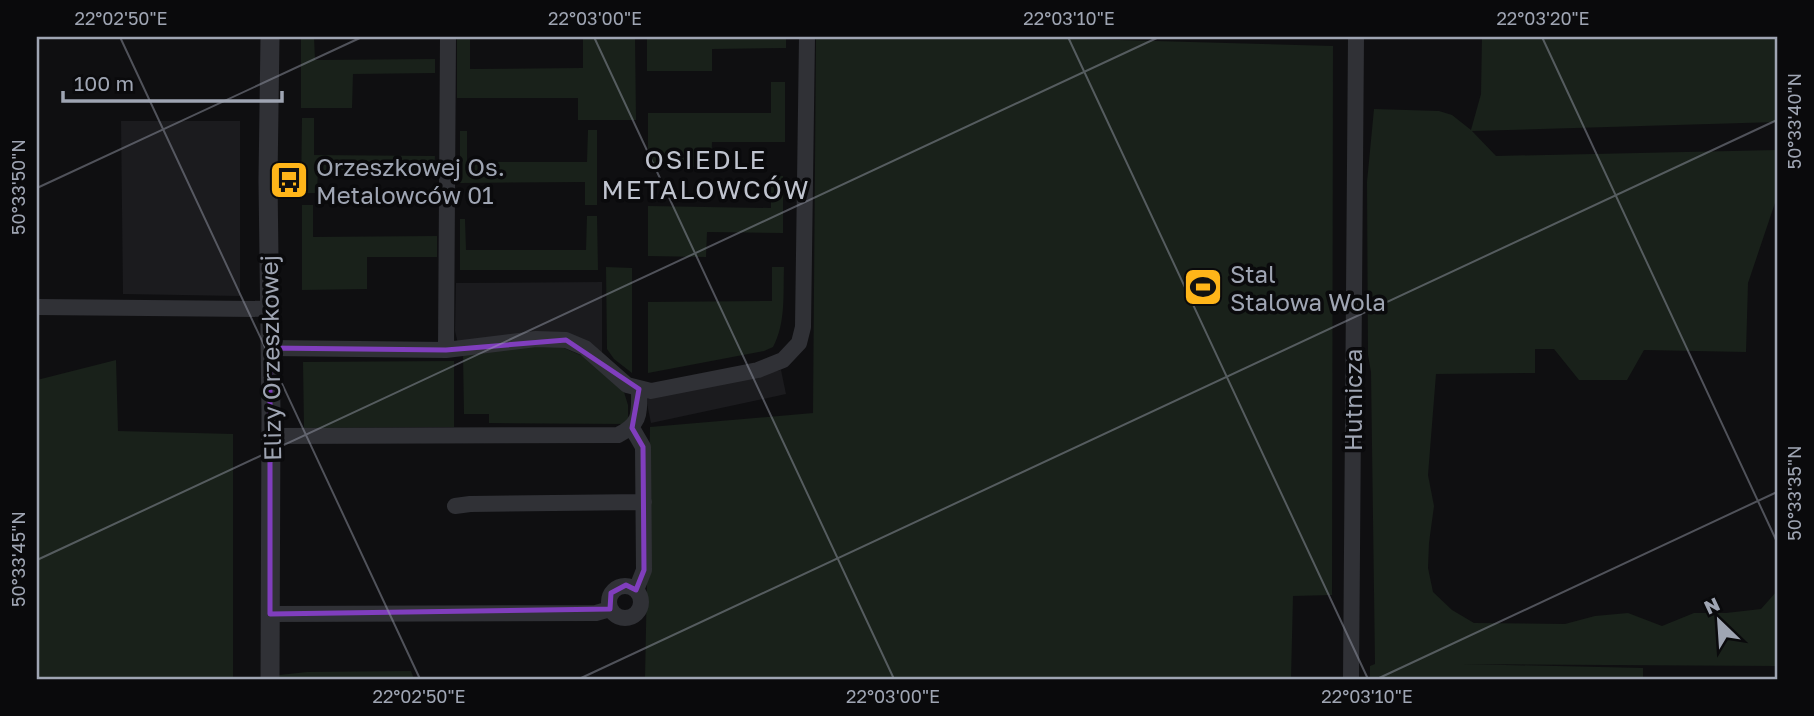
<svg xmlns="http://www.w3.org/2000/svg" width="1814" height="716" font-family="'Golos Text',sans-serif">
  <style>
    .built { fill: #1b1b1e }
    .green { fill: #19211a }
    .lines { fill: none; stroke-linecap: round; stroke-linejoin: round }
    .minor { stroke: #303136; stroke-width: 16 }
    .tertiary { stroke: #303136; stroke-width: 19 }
    .marked { fill: none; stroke: #803ebd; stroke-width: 5; stroke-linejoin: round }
    .ticks { fill: none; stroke: #9fa5b3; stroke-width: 2; stroke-opacity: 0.45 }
    .labels { text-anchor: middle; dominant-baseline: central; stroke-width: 7; stroke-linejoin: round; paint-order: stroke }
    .poi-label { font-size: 24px; fill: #9fa5b3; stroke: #0a0a0c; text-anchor: start }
    .street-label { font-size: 24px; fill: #9fa5b3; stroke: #0a0a0c }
    .neighbourhood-label { font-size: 26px; letter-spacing: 2px; fill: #c0c4cf; stroke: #0a0a0c }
    .neatline { fill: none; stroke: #9fa5b3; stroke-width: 2.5 }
    .ticks-label { font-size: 18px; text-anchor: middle; fill: #9fa5b3 }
  </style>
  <rect width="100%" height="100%" fill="#0f0f11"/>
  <path class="built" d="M121 121H240V296L123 294Z
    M602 282V363L566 340 459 348 455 331 456 283Z
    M781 370 786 394 651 423 646 399Z"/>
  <path class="green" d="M301 37H314L315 60 435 59V73L353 74 352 108H301Z
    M583 37H635L636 120H578V98H457V38H470V69L583 68Z
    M647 37H786V48L712 49V71H647Z
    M816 37H1083L1084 39 1333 46 1332 595 1293 596 1291 679H645L650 427 813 413Z
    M1482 37H1777V122L1472 131 1496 156 1777 150V197L1748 283 1746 352 1644 350 1627 380H1579L1554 349H1535V373L1436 374 1428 475 1434 506 1429 543 1428 568 1433 592 1452 610 1474 623 1565 624 1595 616 1628 613 1662 626 1694 613H1726L1761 609 1777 591V666L1462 664 1643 668V679H1370V666L1375 664 1371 372 1368 355 1367 182 1374 109 1439 111 1452 115 1471 130 1481 94Z
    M771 82H785V142H712L711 167H648V113H771Z
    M302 118H314V155L435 156 434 170H318L317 193H301Z
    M588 130H597V205H585V182L460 183V131H467V162H587Z
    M771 176H783V233L707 232 706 257 648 256V206L771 208Z
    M302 205H313V237L437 236V257H367V289L302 290Z
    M587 216H597L598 270H460V219H465L466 250H586Z
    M606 267 632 268V373L614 359 607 349Z
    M772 267H784C783 294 786 323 773 347L764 351 648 373V302L772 301Z
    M539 345 564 348 587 358 624 392 628 405V424L489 423V414H464L463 353Z
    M116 360 118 431 233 434V679H37V380Z
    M454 361V427L304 428 303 362Z
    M411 671 414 679H242L307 672Z"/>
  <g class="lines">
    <path class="minor" d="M37 307 270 309
      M270 348 446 350 536 339 566 340 585 348 627 385 651 391 758 370 783 360 799 343 803 327 807 37
      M446 350 448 37
      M632 428 643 447 644 570 636 590
      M271 436 618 435C642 423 639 413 639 389
      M455 506 470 504 644 502
      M609 602a16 16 0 1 1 32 0a16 16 0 1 1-32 0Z
      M270 614 596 613 610 609
      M1351 679 1356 37"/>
    <path class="tertiary" d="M270 679 271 413 268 180 270 37"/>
  </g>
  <path class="marked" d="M566 340 639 389 632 428 643 447 644 570 636 590 626 585 611 593 610 609 270 614V348L446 350Z"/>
  <path class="ticks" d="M120 37 420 679M594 37 894 679M1068 37 1368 679M1542 37 1777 542M37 188 362 37M37 560 1159 37M579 679 1777 120M1377 679 1777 492"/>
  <defs>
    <g id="bus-square" transform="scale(2.0125)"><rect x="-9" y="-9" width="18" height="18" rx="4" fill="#ffb519" stroke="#0a0a0c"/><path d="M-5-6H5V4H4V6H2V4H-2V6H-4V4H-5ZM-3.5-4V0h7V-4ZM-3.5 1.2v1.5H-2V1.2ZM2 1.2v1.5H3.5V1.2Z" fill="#111"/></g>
    <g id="stadium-square" transform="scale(2.0125)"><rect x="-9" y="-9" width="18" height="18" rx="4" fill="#ffb519" stroke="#0a0a0c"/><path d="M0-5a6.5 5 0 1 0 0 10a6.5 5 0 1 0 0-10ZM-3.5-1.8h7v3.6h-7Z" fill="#111"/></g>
  </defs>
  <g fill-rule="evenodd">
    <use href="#bus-square" x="289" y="180"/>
    <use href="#stadium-square" x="1203" y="287"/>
  </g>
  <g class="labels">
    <g class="poi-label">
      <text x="316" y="166">Orzeszkowej Os.<tspan x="316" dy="28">Metalowców 01</tspan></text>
      <text x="1230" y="273">Stal<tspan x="1230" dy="28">Stalowa Wola</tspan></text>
    </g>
    <g class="street-label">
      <text transform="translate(270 358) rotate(-91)">Elizy Orzeszkowej</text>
      <text transform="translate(1352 400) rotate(-90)">Hutnicza</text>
    </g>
    <g class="neighbourhood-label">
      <text x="706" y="159">OSIEDLE<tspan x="706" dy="30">METALOWCÓW</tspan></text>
    </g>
  </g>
  <rect width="1814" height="716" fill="none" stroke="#0a0a0c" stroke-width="77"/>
  <g transform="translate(1719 621) rotate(335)" stroke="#0a0a0c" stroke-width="5" paint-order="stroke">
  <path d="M0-5L12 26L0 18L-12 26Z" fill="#9fa5b3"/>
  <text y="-10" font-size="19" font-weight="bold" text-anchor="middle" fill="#9fa5b3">N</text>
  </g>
  <path d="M63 91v10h219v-10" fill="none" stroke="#9fa5b3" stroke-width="3.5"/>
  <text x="74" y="91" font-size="21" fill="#9fa5b3" stroke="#0a0a0c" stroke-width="5" paint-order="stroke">100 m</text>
  <rect x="38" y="38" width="1738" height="640" class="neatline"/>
  <g class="ticks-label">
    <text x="121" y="25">22°02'50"E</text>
    <text x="595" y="25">22°03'00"E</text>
    <text x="1069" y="25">22°03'10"E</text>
    <text x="1543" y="25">22°03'20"E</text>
    <text transform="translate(1795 121) rotate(-90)" y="6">50°33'40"N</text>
    <text transform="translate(19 187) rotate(-90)" y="6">50°33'50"N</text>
    <text transform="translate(1795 493) rotate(-90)" y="6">50°33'35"N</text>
    <text transform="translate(19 559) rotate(-90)" y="6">50°33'45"N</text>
    <text x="419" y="703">22°02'50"E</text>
    <text x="893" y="703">22°03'00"E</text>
    <text x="1367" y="703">22°03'10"E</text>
  </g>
</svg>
